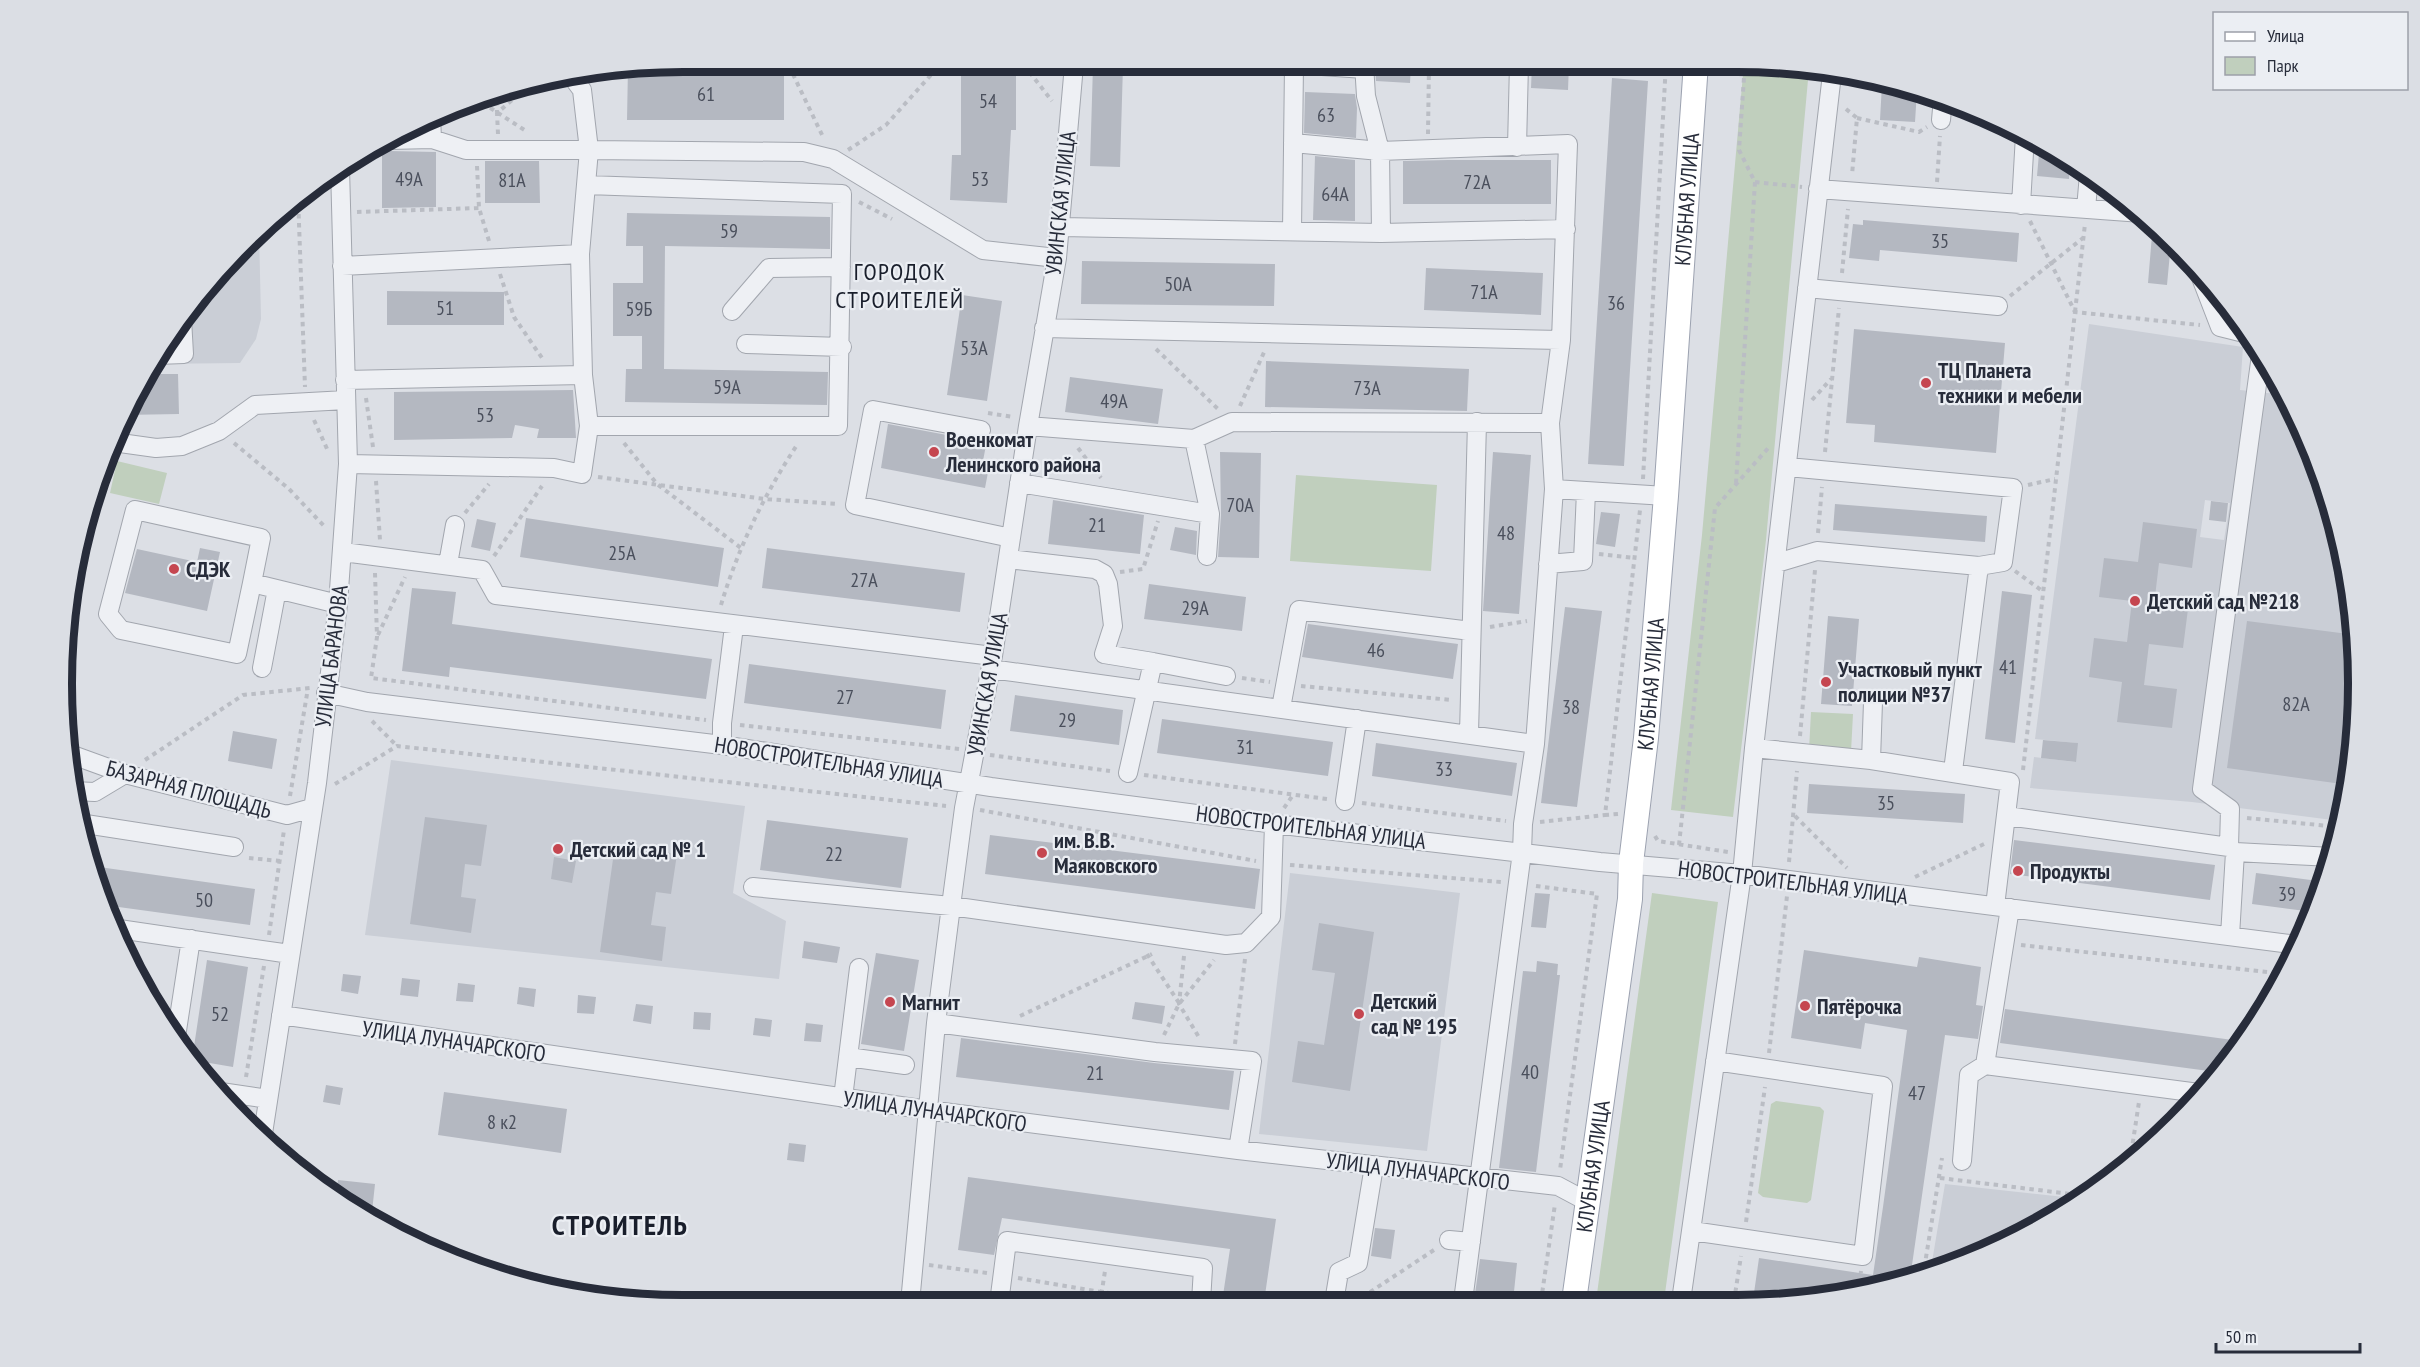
<svg xmlns="http://www.w3.org/2000/svg" width="2420" height="1367" font-family="'PT Sans Narrow',sans-serif">
  <style>
    .built { fill: #caced6; fill-rule: evenodd }
    .green { fill: #c0cfbd }
    .building { fill: #b4b8c1 }
    .lines { fill: none; stroke-linecap: round; stroke-linejoin: round }
    .minor-casing { stroke: #a2a6ae; stroke-width: 20 }
    .major-casing { stroke: #9ca2b0; stroke-width: 26 }
    .path { stroke: #babdc4; stroke-width: 4; stroke-dasharray: 4.5 4.5; stroke-linecap: butt }
    .minor { stroke: #eef0f4; stroke-width: 18 }
    .major { stroke: #fff; stroke-width: 24 }
    .poi-dot { fill: #c54650; stroke: #ebeef3; stroke-width: 2 }
    .labels { text-anchor: middle; dominant-baseline: central; stroke-width: 4.5; stroke-linejoin: round; paint-order: stroke }
    .number-label { font-size: 20px; fill: #4a4f5c }
    .street-label { font-size: 22px; fill: #272c3a; stroke: #ebeef3 }
    .poi-label { font-size: 22px; font-weight: bold; fill: #272c3a; stroke: #ebeef3; text-anchor: start }
    .neighbourhood-label { font-size: 24px; letter-spacing: 1.5px; fill: #191e2b; stroke: #ebeef3 }
    .district-label { font-size: 28px; font-weight: bold; letter-spacing: 1.5px; fill: #191e2b; stroke: #ebeef3 }
    .rim { fill: none; stroke: #272c3a; stroke-width: 8 }
  </style>
  <rect width="100%" height="100%" fill="#dcdfe5"/>
  <path class="built" d="M259 230 261 319 256 339 240 363 151 364 167 338 243 244Z
    M2089 324 2243 347 2240 390 2286 395 2295 409 2337 523 2357 643 2353 765 2340 821 2192 802 2030 788 2034 757 2075 762 2077 743 2035 739ZM2205 500 2230 503 2224 540 2200 537Z
    M391 760 745 806 733 893 786 921 779 979 365 935Z
    M1290 873 1460 893 1427 1151 1259 1134Z
    M1945 1184 2083 1199H2084L1930 1274Z"/>
  <path class="green" d="M1744 63H1777L1809 69 1766 540 1733 817 1671 810 1702 535Z
    M117 461 167 473 159 504 110 493Z
    M1296 475 1437 485 1431 571 1290 561Z
    M1811 712 1853 714 1851 752 1809 750Z
    M1652 893 1718 902 1664 1301H1596Z
    M1776 1101 1820 1107 1824 1111 1811 1200 1807 1203 1763 1197 1758 1193 1771 1104Z"/>
  <path class="building" d="M1375 64H1411L1410 83 1376 81Z
    M1532 64H1569L1568 90 1531 88Z
    M1093 65H1123L1120 167 1090 166Z
    M628 67H784V120H627Z
    M961 73H1016V130H1011L1007 203 950 200 952 155H961Z
    M1612 78 1648 81 1624 466 1588 464Z
    M1882 84 1917 91 1915 122 1880 120Z
    M1305 92 1355 94 1357 108 1356 138 1304 133Z
    M2040 142 2070 161 2069 179 2037 176Z
    M382 148 389 151 436 152V207L382 208Z
    M1315 156 1355 160V221L1313 220Z
    M1448 160H1551V204H1403V161Z
    M485 161H539L540 203H485Z
    M627 213 830 217V249L665 246 664 369 828 372 827 405 625 402 626 369H642V336H613V283H643V246H626Z
    M1863 220 2019 233 2017 262 1880 250 1879 261 1849 258 1853 224 1863 225Z
    M2153 223 2171 242 2167 285 2148 283Z
    M1082 261 1275 264 1274 306 1081 304Z
    M1426 268 1543 273 1541 315 1424 310Z
    M387 291 504 292V325H387Z
    M962 295 1002 301 987 401 947 395Z
    M1854 329 2005 343 1996 453 1874 442 1875 425 1846 423Z
    M1266 361 1469 369 1467 411 1265 407Z
    M145 374H178L179 414 123 415Z
    M1070 377 1163 389 1158 424 1065 412Z
    M573 390 576 438H537L539 429 515 425 512 438 394 440V392Z
    M888 424 979 441 987 440 982 466 989 467 985 488 881 468Z
    M1220 452 1261 453 1259 558 1218 557 1221 515Z
    M1493 452 1531 455 1519 614 1483 611Z
    M1053 500 1144 515 1140 554 1048 544Z
    M2211 501 2228 503 2226 522 2209 520Z
    M1835 504 1987 516 1985 542 1833 530Z
    M1601 512 1620 514 1615 547 1596 544Z
    M526 518 724 548 718 587 520 557Z
    M477 519 496 523 490 551 471 547Z
    M2143 522 2197 529 2192 568 2159 563 2154 605 2188 609 2183 648 2149 644 2144 685 2177 689 2172 728 2117 722 2122 682 2089 677 2094 638 2127 642 2132 601 2099 597 2104 558 2138 562Z
    M1175 527 1197 531 1196 555 1170 550Z
    M200 548 220 552 207 611 125 593 137 549 197 562Z
    M767 548 965 573 960 612 762 588Z
    M1149 584 1246 597 1242 631 1144 619Z
    M412 588 456 592 452 624 712 659 706 699 450 667 449 677 402 671Z
    M2002 591 2032 595 2015 743 1985 739Z
    M1565 607 1602 611 1577 807 1541 803Z
    M1828 616 1859 619 1852 706 1821 704Z
    M2247 621 2356 635 2353 765 2349 785 2227 768Z
    M1308 624 1458 644 1453 679 1302 657Z
    M749 664 946 690 941 729 744 703Z
    M1015 695 1123 710 1119 745 1010 731Z
    M1162 719 1333 742 1328 776 1157 753Z
    M233 731 277 739 272 769 228 761Z
    M2043 740 2078 743 2076 762 2041 758Z
    M1376 743 1517 763 1512 796 1372 776Z
    M1809 784 1965 794 1963 823 1807 813Z
    M425 817 487 825 481 866 465 864 461 897 476 899 471 933 410 924Z
    M767 820 908 838 901 888 760 870Z
    M990 835 1260 869 1255 909 985 874Z
    M2014 840 2215 865 2210 900 2010 874Z
    M615 845 677 854 671 894 656 892 651 925 666 927 662 961 600 952Z
    M554 857 576 861 572 883 551 879Z
    M92 866 255 889 250 925 104 905Z
    M2256 873 2326 882 2313 912 2252 904Z
    M1535 893 1550 894 1546 928 1531 927Z
    M1319 923 1374 932 1350 1091 1292 1082 1298 1041 1324 1045 1335 973 1312 970Z
    M804 941 840 947 837 963 802 958Z
    M1804 950 1917 967 1919 957 1981 967 1976 1005 1983 1006 1978 1039 1945 1035 1910 1279 1817 1300H1753L1759 1258 1873 1275 1883 1207 1907 1030 1865 1023 1861 1049 1791 1038Z
    M876 953 919 960 904 1051 861 1044Z
    M207 960 248 967 233 1067 192 1060Z
    M1537 961 1558 964 1557 975H1560L1536 1172 1499 1168 1523 971 1536 972Z
    M343 974 361 976 358 994 341 991Z
    M402 978 420 980 418 997 400 995Z
    M458 983 475 985 473 1002 456 1001Z
    M519 987 536 989 534 1007 517 1004Z
    M578 995 596 997 594 1014 577 1013Z
    M1135 1002 1165 1006 1162 1024 1132 1019Z
    M636 1004 653 1006 651 1024 633 1021Z
    M2005 1009 2240 1041 2216 1072 2000 1043Z
    M694 1012 711 1013 710 1030 693 1029Z
    M755 1018 772 1020 770 1037 753 1035Z
    M806 1023 823 1025 821 1042 804 1041Z
    M961 1038 1154 1063 1234 1071 1229 1110 956 1077Z
    M326 1085 343 1088 340 1105 323 1102Z
    M444 1092 567 1109 561 1153 438 1135Z
    M789 1143 806 1145 804 1162 787 1160Z
    M968 1177 1276 1219 1264 1302H1222L1230 1249 1002 1218 994 1255 958 1250Z
    M338 1180 375 1184 371 1221 336 1196Z
    M1375 1228 1395 1230 1391 1259 1371 1256Z
    M1480 1259 1517 1263 1513 1301H1474Z"/>
  <g class="lines">
    <g class="minor-casing">
      <path id="minor" d="M1294 64 1364 69
        M570 74 582 90 589 150 804 152 833 159 983 250 1057 258
        M431 116 432 139
        M1941 120 1943 98
        M1293 143 1380 151 1366 96 1364 64
        M1517 147 1519 64
        M587 185 842 194 838 426H589
        M1818 189 2142 213
        M2021 205 2025 135
        M2086 209 2089 174
        M1061 227 1381 233 1566 229
        M1292 231 1294 65
        M1381 233 1380 151 1568 144 1561 340 1550 423
        M342 266 580 254
        M2198 270 2220 327 2248 334
        M1807 288 1998 306
        M732 311 769 268 841 267
        M1044 328 1561 340
        M746 344 842 347
        M157 355 184 354 182 319
        M345 380 583 375
        M1028 426 1194 439 1232 422 1550 423 1554 489 1535 744 1523 824 1522 852 1463 1301
        M981 430 873 410 855 505 1011 538
        M113 442 156 448 182 446 219 431 255 405 346 400
        M348 464 554 468 582 474 589 426 583 375 580 254 589 150H466L432 139 389 140
        M1788 467 2013 488 2003 562 1979 566
        M1019 483 1210 514 1194 439
        M1554 489 1666 496
        M343 552 482 570 496 595 993 656
        M1207 556 1210 514
        M1008 559 1095 569 1104 574 1108 584 1113 626 1104 654 1153 662 1128 773
        M1777 563 1817 551 1979 566 1953 771
        M448 564 455 525
        M1548 564 1583 561 1586 491
        M252 583 261 538 135 510 108 614 121 630 237 654 252 583 338 604
        M1153 662 1226 676
        M262 668 277 589
        M991 669 1535 744
        M326 693 367 702 722 745 991 787 1274 824 1600 862 1742 874 2298 945
        M1281 708 1299 610 1471 631
        M1469 734 1477 422
        M722 745V723L734 626
        M1754 748 1871 760 2010 782 1995 906
        M67 753 125 774 287 815 312 808
        M1871 760 1873 702
        M72 791 95 792 125 774
        M1345 801 1357 719
        M2007 816 2229 847 2235 852 2332 857
        M79 823 234 847
        M2229 847 2230 809 2202 789 2261 355
        M753 887 951 906 1226 945 1246 943 1271 917 1274 824
        M2010 908 1985 1065 2199 1093
        M112 928 290 954
        M2230 936 2235 852
        M281 1015 928 1110 1238 1150 1558 1186 1588 1202
        M936 1023 1155 1052 1252 1061 1238 1150
        M176 1037 191 939
        M848 1057 905 1065
        M214 1091 268 1099
        M843 1098 859 968
        M262 1140 317 783 338 604 348 464 340 168
        M1962 1161 1969 1075 1985 1065
        M1692 1231 1863 1256 1883 1086 1715 1061
        M1449 1240 1471 1242
        M1681 1301 1742 874 1754 748 1832 74
        M1334 1302 1339 1272 1358 1263 1374 1166
        M910 1303 936 1023 951 906 964 808 993 656 1028 426 1057 258 1074 65
        M999 1303 1007 1241 1203 1268 1201 1302"/>
    </g>
    <g class="major-casing">
      <g id="major">
        <path id="s1" d="M1574 1301 1630 899 1631 863 1646 738 1666 496 1696 63"/>
      </g>
    </g>
    <path class="path" d="M1024 65 1052 101
      M789 66 824 139
      M1806 69 1813 77
      M496 92 497 112
      M475 98 526 131
      M1846 109 1857 118 1852 175
      M1857 118 1919 132 1927 127
      M498 134 497 113 532 83
      M1428 134 1429 64
      M848 150 886 125 939 66
      M477 166 479 208 489 241
      M1755 182 1802 187
      M1937 182 1940 136
      M298 196 305 387
      M859 202 892 219
      M357 212 479 208
      M2030 221 2075 312
      M1842 273 1848 209
      M500 274 514 317 542 358
      M2010 296 2083 238
      M2075 312 2085 224
      M1156 349 1218 409
      M366 398 373 447
      M1812 400 1831 379
      M1240 406 1265 350
      M988 413 1013 417
      M314 420 328 451
      M234 443 289 489 325 527
      M624 443 657 484 741 548
      M1078 448 1101 478
      M1825 452 1839 308
      M598 477 765 499 837 504
      M1643 479 1666 63
      M376 481 380 540
      M1736 483 1755 182 1739 150 1745 63
      M2028 485 2055 479
      M465 513 489 484
      M1818 533 1822 487
      M1599 554 1634 558
      M494 556 542 486
      M2015 571 2041 590
      M1120 572 1143 569 1158 521
      M375 573 377 637 371 678 706 720
      M721 605C738 548 764 495 797 445
      M1490 627 1527 621
      M378 635 405 577
      M1242 678 1270 682
      M1301 686 1452 700
      M372 721 397 746
      M740 725 959 749
      M1800 736 1815 570
      M990 755 1110 771
      M145 760 243 695 310 688
      M2023 770 2075 312 2200 325
      M1144 775 1327 799
      M335 784 397 746 946 806
      M290 796 307 694
      M1362 803 1506 821
      M1284 808 1293 795
      M980 810 1256 861
      M1618 814 1605 815 1640 510
      M1795 816 1847 868
      M2247 818 2339 827
      M1540 822 1605 815
      M1655 836 1658 841 1728 852
      M1679 845 1715 508 1770 446
      M249 858 280 861
      M1789 862 1797 771
      M1290 865 1501 882
      M1915 877 1984 844
      M1536 886 1597 894 1560 1170
      M269 935 284 830
      M2021 945 2285 974
      M1147 954 1179 1003
      M1184 956 1179 1004 1200 1039
      M1020 1016 1152 954
      M1164 1035 1179 1004 1214 960
      M1235 1044 1245 959
      M1769 1053 1787 896
      M246 1077 264 966
      M2130 1161 2139 1102
      M1940 1178 2087 1196
      M1746 1222 1765 1087
      M929 1265 987 1273
      M1923 1276 1942 1158
      M1018 1278 1101 1292 1183 1302
      M1859 1291 1861 1271
      M1541 1301 1555 1204
      M1734 1301 1741 1256
      M1355 1302 1434 1250
      M1100 1303 1105 1271"/>
    <use href="#minor" class="minor"/>
    <use href="#major" class="major"/>
  </g>
  <g class="poi-dot">
    <circle cx="1926" cy="383" r="6"/>
    <circle cx="934" cy="452" r="6"/>
    <circle cx="174" cy="569" r="6"/>
    <circle cx="2135" cy="601" r="6"/>
    <circle cx="1826" cy="682" r="6"/>
    <circle cx="558" cy="849" r="6"/>
    <circle cx="1042" cy="853" r="6"/>
    <circle cx="2018" cy="871" r="6"/>
    <circle cx="890" cy="1002" r="6"/>
    <circle cx="1805" cy="1006" r="6"/>
    <circle cx="1359" cy="1014" r="6"/>
  </g>
  <g class="labels">
    <g class="number-label">
      <text x="706" y="94">61</text>
      <text x="988" y="101">54</text>
      <text x="1326" y="115">63</text>
      <text x="409" y="179">49А</text>
      <text x="980" y="179">53</text>
      <text x="512" y="180">81А</text>
      <text x="1477" y="182">72А</text>
      <text x="1335" y="194">64А</text>
      <text x="729" y="231">59</text>
      <text x="1940" y="241">35</text>
      <text x="1178" y="284">50А</text>
      <text x="1484" y="292">71А</text>
      <text x="1616" y="303">36</text>
      <text x="445" y="308">51</text>
      <text x="639" y="309">59Б</text>
      <text x="974" y="348">53А</text>
      <text x="727" y="387">59А</text>
      <text x="1367" y="388">73А</text>
      <text x="1114" y="401">49А</text>
      <text x="485" y="415">53</text>
      <text x="1240" y="505">70А</text>
      <text x="1097" y="525">21</text>
      <text x="1506" y="533">48</text>
      <text x="622" y="553">25А</text>
      <text x="864" y="580">27А</text>
      <text x="1195" y="608">29А</text>
      <text x="1376" y="650">46</text>
      <text x="2008" y="667">41</text>
      <text x="845" y="697">27</text>
      <text x="2296" y="704">82А</text>
      <text x="1571" y="707">38</text>
      <text x="1067" y="720">29</text>
      <text x="1245" y="747">31</text>
      <text x="1444" y="769">33</text>
      <text x="1886" y="803">35</text>
      <text x="834" y="854">22</text>
      <text x="2287" y="894">39</text>
      <text x="204" y="900">50</text>
      <text x="220" y="1014">52</text>
      <text x="1530" y="1072">40</text>
      <text x="1095" y="1073">21</text>
      <text x="1917" y="1093">47</text>
      <text x="502" y="1122">8 к2</text>
    </g>
    <g class="street-label">
      <text stroke="none"><textPath href="#s1" startOffset="1108">КЛУБНАЯ УЛИЦА</textPath></text>
      <text transform="translate(1060 203) rotate(-84)">УВИНСКАЯ УЛИЦА</text>
      <text transform="translate(331 656) rotate(-83)">УЛИЦА БАРАНОВА</text>
      <text transform="translate(987 684) rotate(-80)">УВИНСКАЯ УЛИЦА</text>
      <text stroke="none"><textPath href="#s1" startOffset="622">КЛУБНАЯ УЛИЦА</textPath></text>
      <text transform="translate(829 762) rotate(9)">НОВОСТРОИТЕЛЬНАЯ УЛИЦА</text>
      <text transform="translate(189 789) rotate(15)">БАЗАРНАЯ ПЛОЩАДЬ</text>
      <text transform="translate(1311 827) rotate(7)">НОВОСТРОИТЕЛЬНАЯ УЛИЦА</text>
      <text transform="translate(1793 882) rotate(7)">НОВОСТРОИТЕЛЬНАЯ УЛИЦА</text>
      <text transform="translate(454 1041) rotate(8)">УЛИЦА ЛУНАЧАРСКОГО</text>
      <text transform="translate(935 1111) rotate(8)">УЛИЦА ЛУНАЧАРСКОГО</text>
      <text stroke="none"><textPath href="#s1" startOffset="136">КЛУБНАЯ УЛИЦА</textPath></text>
      <text transform="translate(1418 1171) rotate(7)">УЛИЦА ЛУНАЧАРСКОГО</text>
    </g>
    <g class="poi-label">
      <text x="1938" y="370">ТЦ Планета<tspan x="1938" dy="25">техники и мебели</tspan></text>
      <text x="946" y="439">Военкомат<tspan x="946" dy="25">Ленинского района</tspan></text>
      <text x="186" y="569">СДЭК</text>
      <text x="2147" y="601">Детский сад №218</text>
      <text x="1838" y="669">Участковый пункт<tspan x="1838" dy="25">полиции №37</tspan></text>
      <text x="1054" y="840">им. В.В.<tspan x="1054" dy="25">Маяковского</tspan></text>
      <text x="570" y="849">Детский сад № 1</text>
      <text x="2030" y="871">Продукты</text>
      <text x="1371" y="1001">Детский<tspan x="1371" dy="25">сад № 195</tspan></text>
      <text x="902" y="1002">Магнит</text>
      <text x="1817" y="1006">Пятёрочка</text>
    </g>
    <g class="neighbourhood-label">
      <text x="900" y="271">ГОРОДОК<tspan x="900" dy="28">СТРОИТЕЛЕЙ</tspan></text>
    </g>
    <g class="district-label">
      <text x="620" y="1224">СТРОИТЕЛЬ</text>
    </g>
  </g>
  <path d="M0 0H2420V1367H0ZM683 72H1737A611 611 0 0 1 2348 683V684A611 611 0 0 1 1737 1295H683A611 611 0 0 1 72 684V683A611 611 0 0 1 683 72Z" fill="#dbdee4" fill-rule="evenodd"/>
  <path class="rim" d="M683 72H1737A611 611 0 0 1 2348 683V684A611 611 0 0 1 1737 1295H683A611 611 0 0 1 72 684V683A611 611 0 0 1 683 72Z"/>
  <rect x="2213" y="12" width="195" height="78" fill="#ebeef3" stroke="#9da0a9" stroke-width="1.5"/>
  <rect x="2225" y="32" width="30" height="9" fill="#ffffff" stroke="#9da0a9" stroke-width="1.5"/>
  <text x="2267" y="42" font-size="18" fill="#272c3a">Улица</text>
  <rect x="2225" y="57" width="30" height="18" fill="#c0cfbd" stroke="#9da0a9" stroke-width="1.5"/>
  <text x="2267" y="72" font-size="18" fill="#272c3a">Парк</text>
  <path d="M2216 1343v9h144v-9" fill="none" stroke="#272c3a" stroke-width="3"/>
  <text x="2225" y="1343" font-size="18" fill="#272c3a" stroke="#ebeef3" stroke-width="4.5" paint-order="stroke">50 m</text>
</svg>
